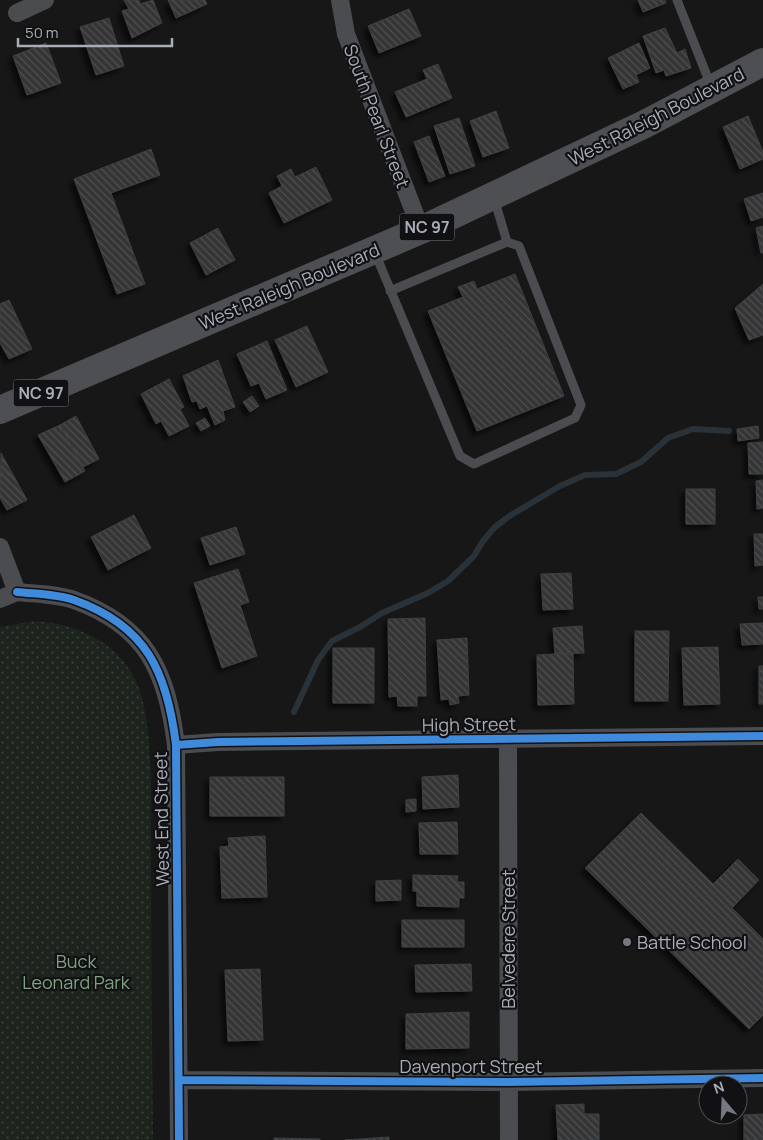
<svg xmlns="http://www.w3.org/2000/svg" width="763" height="1140" font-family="Manrope,sans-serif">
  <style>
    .park { fill: url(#park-dots) }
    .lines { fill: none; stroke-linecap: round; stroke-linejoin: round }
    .stream { stroke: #2a3239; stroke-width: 6 }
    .building { fill: url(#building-back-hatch); stroke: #3f4043; filter: url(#shadow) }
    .service { stroke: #4b4c50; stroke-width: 9 }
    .minor { stroke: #4b4c50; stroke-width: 18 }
    .primary { stroke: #4d4f52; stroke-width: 28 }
    .cycleway-casing { stroke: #111113; stroke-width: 11 }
    .cycleway { stroke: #408adc; stroke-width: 8 }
    .poi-dot { fill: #757880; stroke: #111113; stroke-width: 2 }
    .labels { text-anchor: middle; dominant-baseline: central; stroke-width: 4.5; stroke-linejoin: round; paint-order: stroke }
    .shield { fill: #111113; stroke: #7b7e86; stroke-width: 1 }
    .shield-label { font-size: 16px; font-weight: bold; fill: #a8adb8 }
    .street-label { font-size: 18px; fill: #a8adb8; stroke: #111113 }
    .poi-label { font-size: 18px; fill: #a8adb8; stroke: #111113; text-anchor: start }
    .park-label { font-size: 18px; fill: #7fa381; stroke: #111113 }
  </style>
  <defs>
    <pattern id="park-dots" width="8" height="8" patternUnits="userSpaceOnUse" patternTransform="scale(1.25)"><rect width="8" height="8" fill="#1d241e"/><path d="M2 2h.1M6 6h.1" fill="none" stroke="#3b413d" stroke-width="1.8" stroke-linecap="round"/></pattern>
    <pattern id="building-back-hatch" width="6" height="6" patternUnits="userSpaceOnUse" patternTransform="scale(1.25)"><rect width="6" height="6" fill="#353536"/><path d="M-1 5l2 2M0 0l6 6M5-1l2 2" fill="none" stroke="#4f5051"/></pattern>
    <filter id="shadow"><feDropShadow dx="-4.5" dy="4.5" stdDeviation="2.5" flood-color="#0009"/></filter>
  </defs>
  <rect width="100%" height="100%" fill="#171717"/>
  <path class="park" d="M35 621C75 624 116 640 135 679 156 723 150 806 151 855 151 950 152 1045 153 1140H0V627Z"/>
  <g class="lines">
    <path class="stream" d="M294 712 318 660 332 641 360 627 382 613 428 593 448 581 474 556 483 541 495 527 511 515 560 486 585 475 616 474 641 462 668 438 693 429 729 431"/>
  </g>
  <path class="building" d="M124 0H139L140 4 153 0 162 23 132 38 122 11 129 9Z
    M168 0H205L207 4 176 18Z
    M638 0H665L666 3 643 12Z
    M409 9 421 36 379 53 368 26Z
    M109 18 124 66 96 75 80 27Z
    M665 28 677 53 685 49 691 68 666 76 664 70 656 73 643 36Z
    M46 43 61 83 27 95 13 56Z
    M639 43 650 68 636 75 639 82 623 89 608 58Z
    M438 64 452 98 406 117 395 92 427 79 423 70Z
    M496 111 509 148 483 157 470 121Z
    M748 116 763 152V159L740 169 723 127Z
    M459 118 475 166 450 174 434 126Z
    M429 136 445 176 429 182 414 142Z
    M151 149 160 175 111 193 145 284 117 294 74 179Z
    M316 167 332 200 284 223 269 193 282 186 277 176 291 169 295 177Z
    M763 193V217L751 221 744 199Z
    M763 226V253H761L756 228Z
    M218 228 235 260 206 275 190 243Z
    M515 274 564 396 477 431 428 311 463 297 458 287 474 281 477 289Z
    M763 284V335L749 340 735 308Z
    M9 300 32 349 9 359 0 343V304Z
    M307 326 328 372 296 387 275 340Z
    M267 341 287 390 266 399 259 383 251 386 237 354Z
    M218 360 235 407 223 411 225 420 215 425 207 406 200 409 197 401 192 402 183 376Z
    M169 379 184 407 180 409 189 426 169 436 161 421 156 424 141 394Z
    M252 396 259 406 250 412 243 402Z
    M76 416 99 459 83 467 60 425Z
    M205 418 210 426 201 431 196 423Z
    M60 425 85 471 65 482 38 435Z
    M758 426 759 438 738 441 737 429Z
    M763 442V474H749L748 443Z
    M1 453 27 500 7 510 0 498Z
    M763 480V508L757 509 756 481Z
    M686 489H715V524H686Z
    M134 515 151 548 108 570 91 537Z
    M236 527 245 554 210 565 201 538Z
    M754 534H763V565L755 566Z
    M238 569 249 602 240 605 257 656 222 668 194 583Z
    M571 573 573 609 543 610 541 574Z
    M758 597H763V609H759Z
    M425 618 426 696H417V706H398L397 696 389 697 388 619Z
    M763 623V644L742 645 740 624Z
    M582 626 584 653 555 654 553 628Z
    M635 631H669L668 701H635Z
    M467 638 469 695 458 696 459 703 450 705 449 699 441 700 437 640Z
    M718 647 720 704 684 705 682 648Z
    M333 648H374V703H333Z
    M573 653 574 704 538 705 537 655Z
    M759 666H763V704H759Z
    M458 775 459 807 423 809 422 777Z
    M210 777H284V816H210Z
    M416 799V811L406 812V800Z
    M641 813 713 884 738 859 759 880 732 908 763 939V1015L749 1029 585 868Z
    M457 822 458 854H420L419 823Z
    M265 836 267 897 222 898 220 847 229 846 228 838Z
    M413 875 458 876 457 882H464V898H459V907L417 906V891H413Z
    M401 880V900L376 901V881Z
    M402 920H464V947H402Z
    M471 964 472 991 416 992 415 965Z
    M260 969 263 1040 228 1041 225 970Z
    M469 1012V1048L406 1049V1014Z
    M584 1104V1114H599V1140H558L556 1105Z
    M763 1114V1140H744V1115Z
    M389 1137V1140H345Z
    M274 1138 320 1139V1140H274Z"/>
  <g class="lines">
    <path class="service" d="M677 0 711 86
      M494 198 507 242
      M375 253 460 456 474 464 575 418 581 405 519 246 507 242 390 291"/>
    <path class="minor" d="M340 0 346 34 421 230
      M17 13 45 0
      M0 547 17 592
      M17 592C35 594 57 594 74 600 147 626 167 672 176 745L179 1140
      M0 599 17 592
      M508 738 509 1140
      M176 745 218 742 763 736
      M179 1080 507 1082 763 1078"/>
    <path class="primary" d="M0 410 421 230 645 124 763 62"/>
    <g class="cycleway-casing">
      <path id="cycleway" d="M17 592C35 594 57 594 74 600 147 626 167 672 176 745L179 1140
        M176 745 218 742 763 736
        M179 1080 507 1082 763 1078"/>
    </g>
    <use href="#cycleway" class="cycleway"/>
  </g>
  <circle class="poi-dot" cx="627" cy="942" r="5"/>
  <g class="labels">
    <g class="shield">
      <rect x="399.5" y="213.5" width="55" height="27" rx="4"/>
      <rect x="13.5" y="379.5" width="55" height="27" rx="4"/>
    </g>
    <g class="shield-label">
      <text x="427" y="227">NC 97</text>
      <text x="41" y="393">NC 97</text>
    </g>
    <g class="street-label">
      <text transform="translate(377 116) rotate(69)">South Pearl Street</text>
      <text transform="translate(656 116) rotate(-27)">West Raleigh Boulevard</text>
      <text transform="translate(289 286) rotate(-23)">West Raleigh Boulevard</text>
      <text transform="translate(469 724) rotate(-1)">High Street</text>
      <text transform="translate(161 819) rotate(-91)">West End Street</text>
      <text transform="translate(508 939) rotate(-90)">Belvedere Street</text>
      <text x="471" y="1066">Davenport Street</text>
    </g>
    <g class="poi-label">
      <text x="637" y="942">Battle School</text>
    </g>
    <g class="park-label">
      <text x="76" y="961">Buck<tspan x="76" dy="21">Leonard Park</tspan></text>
    </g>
  </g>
  <g transform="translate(723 1100) rotate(341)"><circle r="24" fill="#111113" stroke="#4d4f55"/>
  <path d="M0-4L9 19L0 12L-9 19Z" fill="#757880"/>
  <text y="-8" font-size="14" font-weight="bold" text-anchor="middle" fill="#a8adb8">N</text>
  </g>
  <path d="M18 38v8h154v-8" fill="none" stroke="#a8adb8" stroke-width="2.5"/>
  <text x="25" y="38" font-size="15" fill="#a8adb8" stroke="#111113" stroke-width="4" paint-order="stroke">50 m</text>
</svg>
